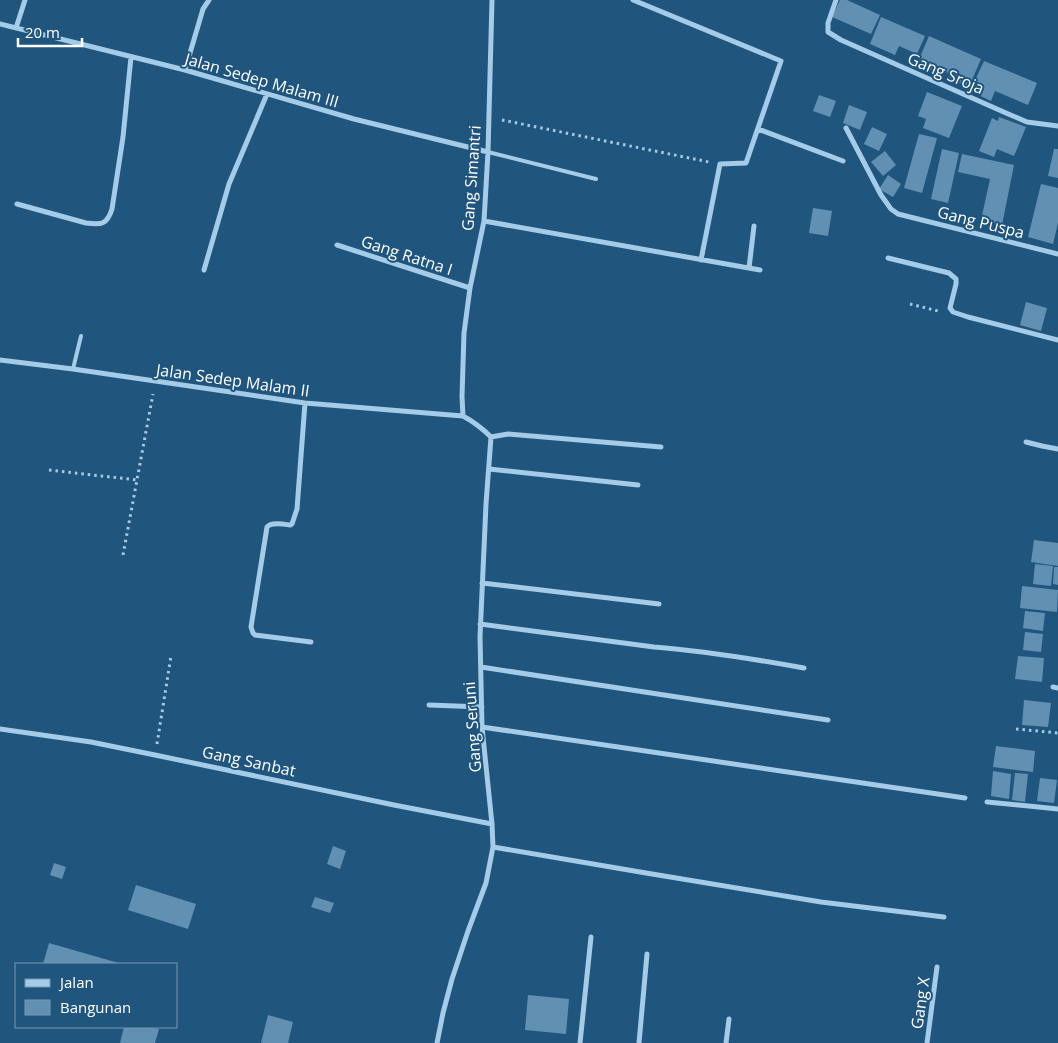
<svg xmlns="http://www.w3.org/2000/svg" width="1058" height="1043" font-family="'Open Sans',sans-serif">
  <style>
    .building { fill: #6290b3 }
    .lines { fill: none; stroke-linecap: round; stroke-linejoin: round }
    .path { stroke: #a4cbe7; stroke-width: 3; stroke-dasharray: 2.5 4; stroke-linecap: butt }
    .lane { stroke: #a4cbe7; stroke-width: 4 }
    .street { stroke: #a4cbe7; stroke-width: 5 }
    .labels { text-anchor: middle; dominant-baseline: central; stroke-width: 4; stroke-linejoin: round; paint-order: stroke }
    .street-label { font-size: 16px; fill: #fff; stroke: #20557e }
  </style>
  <rect width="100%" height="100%" fill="#20557e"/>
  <path class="building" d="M840 0H847L880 15 871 34 832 17Z
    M881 17 925 36 917 54 899 46 895 55 870 44Z
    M929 36 981 59 969 87 948 78 950 74 937 68 935 72 917 64Z
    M984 61 1037 83 1028 105 995 91 991 101 970 91Z
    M927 92 962 106 949 138 923 128 926 119 918 116Z
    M819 95 836 101 830 117 813 111Z
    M849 105 867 112 860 130 843 123Z
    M999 117 1026 127 1014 156 997 149 994 157 979 151 992 118 998 121Z
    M872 127 887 134 879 151 864 144Z
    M919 134 937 138 922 193 904 188Z
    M942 149 959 153 948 203 931 199Z
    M1054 149H1058V178L1048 176Z
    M885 151 896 165 883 176 871 162Z
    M962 154 1014 165 1002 225 981 220 990 179 958 172Z
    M888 175 901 184 893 197 879 189Z
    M1041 184 1058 188V223L1053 244 1028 237Z
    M813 208 832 211 828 236 809 233Z
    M1026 302 1047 308 1041 331 1020 325Z
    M1034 540 1058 543V566L1031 562Z
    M1035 564 1053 566 1051 586 1033 584Z
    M1054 567H1058V585L1053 584Z
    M1022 586 1058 590 1057 612 1020 608Z
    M1025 611 1045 613 1043 631 1023 628Z
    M1025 632 1043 634 1041 652 1023 650Z
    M1018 656 1044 658 1042 682 1015 679Z
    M1024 700 1051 703 1048 727 1022 725Z
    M996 746 1035 751 1033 772 993 767Z
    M993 771 1011 774 1009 799 991 796Z
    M1015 773 1028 774 1025 802 1012 800Z
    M1040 778 1057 780 1054 803 1037 801Z
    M333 846 346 851 340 869 327 864Z
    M54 863 66 867 62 879 50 875Z
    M136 885 196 904 188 929 128 910Z
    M315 897 334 903 330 913 311 907Z
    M49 943 122 964H43Z
    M528 995 569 999 566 1034 525 1030Z
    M268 1015 293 1022 288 1043H261Z
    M124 1027H147L159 1029 155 1043H120Z"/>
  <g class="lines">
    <path class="path" d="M502 120 709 162
      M910 304 938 311
      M49 470 137 480
      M123 555 153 394
      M1016 729 1058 733
      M157 744 171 656"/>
    <path class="lane" d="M488 152 596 179
      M73 369 81 336"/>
    <path class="street" d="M633 0 781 61 746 163 720 164 701 260
      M836 0 828 23V32L841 40 1006 113 1027 122 1058 126
      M0 24 185 70 354 119 488 152
      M16 28 25 0
      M185 70 203 9 209 0
      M846 128 881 195 891 209 898 214 1058 254
      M758 129 843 161
      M17 204 86 223C101 225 107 225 112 209L123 137 131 57
      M484 221 760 270
      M337 245 470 288
      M888 258 949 273 956 279V284L950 308 953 312 968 317 1058 340
      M749 268 754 226
      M204 270 229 184 267 94
      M0 360 73 369 305 403 463 416C474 422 482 428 491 437L486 504 480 637 482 727 492 824 493 847 486 883 468 931 452 979 443 1013 437 1043
      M305 403 297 509 292 524 290 525C283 524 271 522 267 527L251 627 253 633 255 635 311 642
      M463 416 462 397 464 333 470 288 484 221 488 152 492 0
      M491 437 508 434 661 447
      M1026 442 1042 446 1058 449
      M489 469 638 485
      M482 583 659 604
      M480 624 654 647C705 651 754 659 804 668
      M481 667 828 720
      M1053 687 1058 688
      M429 705 482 707
      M482 727 965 798
      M0 729 91 742 155 755 394 805 492 824
      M987 802 1058 809
      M493 847 646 873 821 902 944 917
      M580 1043 591 937
      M639 1043 647 954
      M726 1043 729 1019
      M927 1043 937 967"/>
  </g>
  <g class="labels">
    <g class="street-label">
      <text transform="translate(946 73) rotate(23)">Gang Sroja</text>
      <text transform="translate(262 80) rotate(16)">Jalan Sedep Malam III</text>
      <text transform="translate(471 178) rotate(-86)">Gang Simantri</text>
      <text transform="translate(981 222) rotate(14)">Gang Puspa</text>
      <text transform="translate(407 255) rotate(18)">Gang Ratna I</text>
      <text transform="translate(233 380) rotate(8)">Jalan Sedep Malam II</text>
      <text transform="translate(472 727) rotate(-94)">Gang Seruni</text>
      <text transform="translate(249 761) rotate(12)">Gang Sanbat</text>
      <text transform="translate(920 1003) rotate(-82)">Gang X</text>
    </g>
  </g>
  <rect x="15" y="963" width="162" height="65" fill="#20557e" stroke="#7999b2"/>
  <rect x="25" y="979" width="25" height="8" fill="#a4cbe7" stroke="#7999b2"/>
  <text x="60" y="988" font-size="15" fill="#ffffff">Jalan</text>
  <rect x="25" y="1000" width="25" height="15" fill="#6290b3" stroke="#7999b2"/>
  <text x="60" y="1013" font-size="15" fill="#ffffff">Bangunan</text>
  <path d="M18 38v8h64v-8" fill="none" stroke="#ffffff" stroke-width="2.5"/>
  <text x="25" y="38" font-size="15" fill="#ffffff" stroke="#20557e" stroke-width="4" paint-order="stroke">20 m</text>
</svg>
